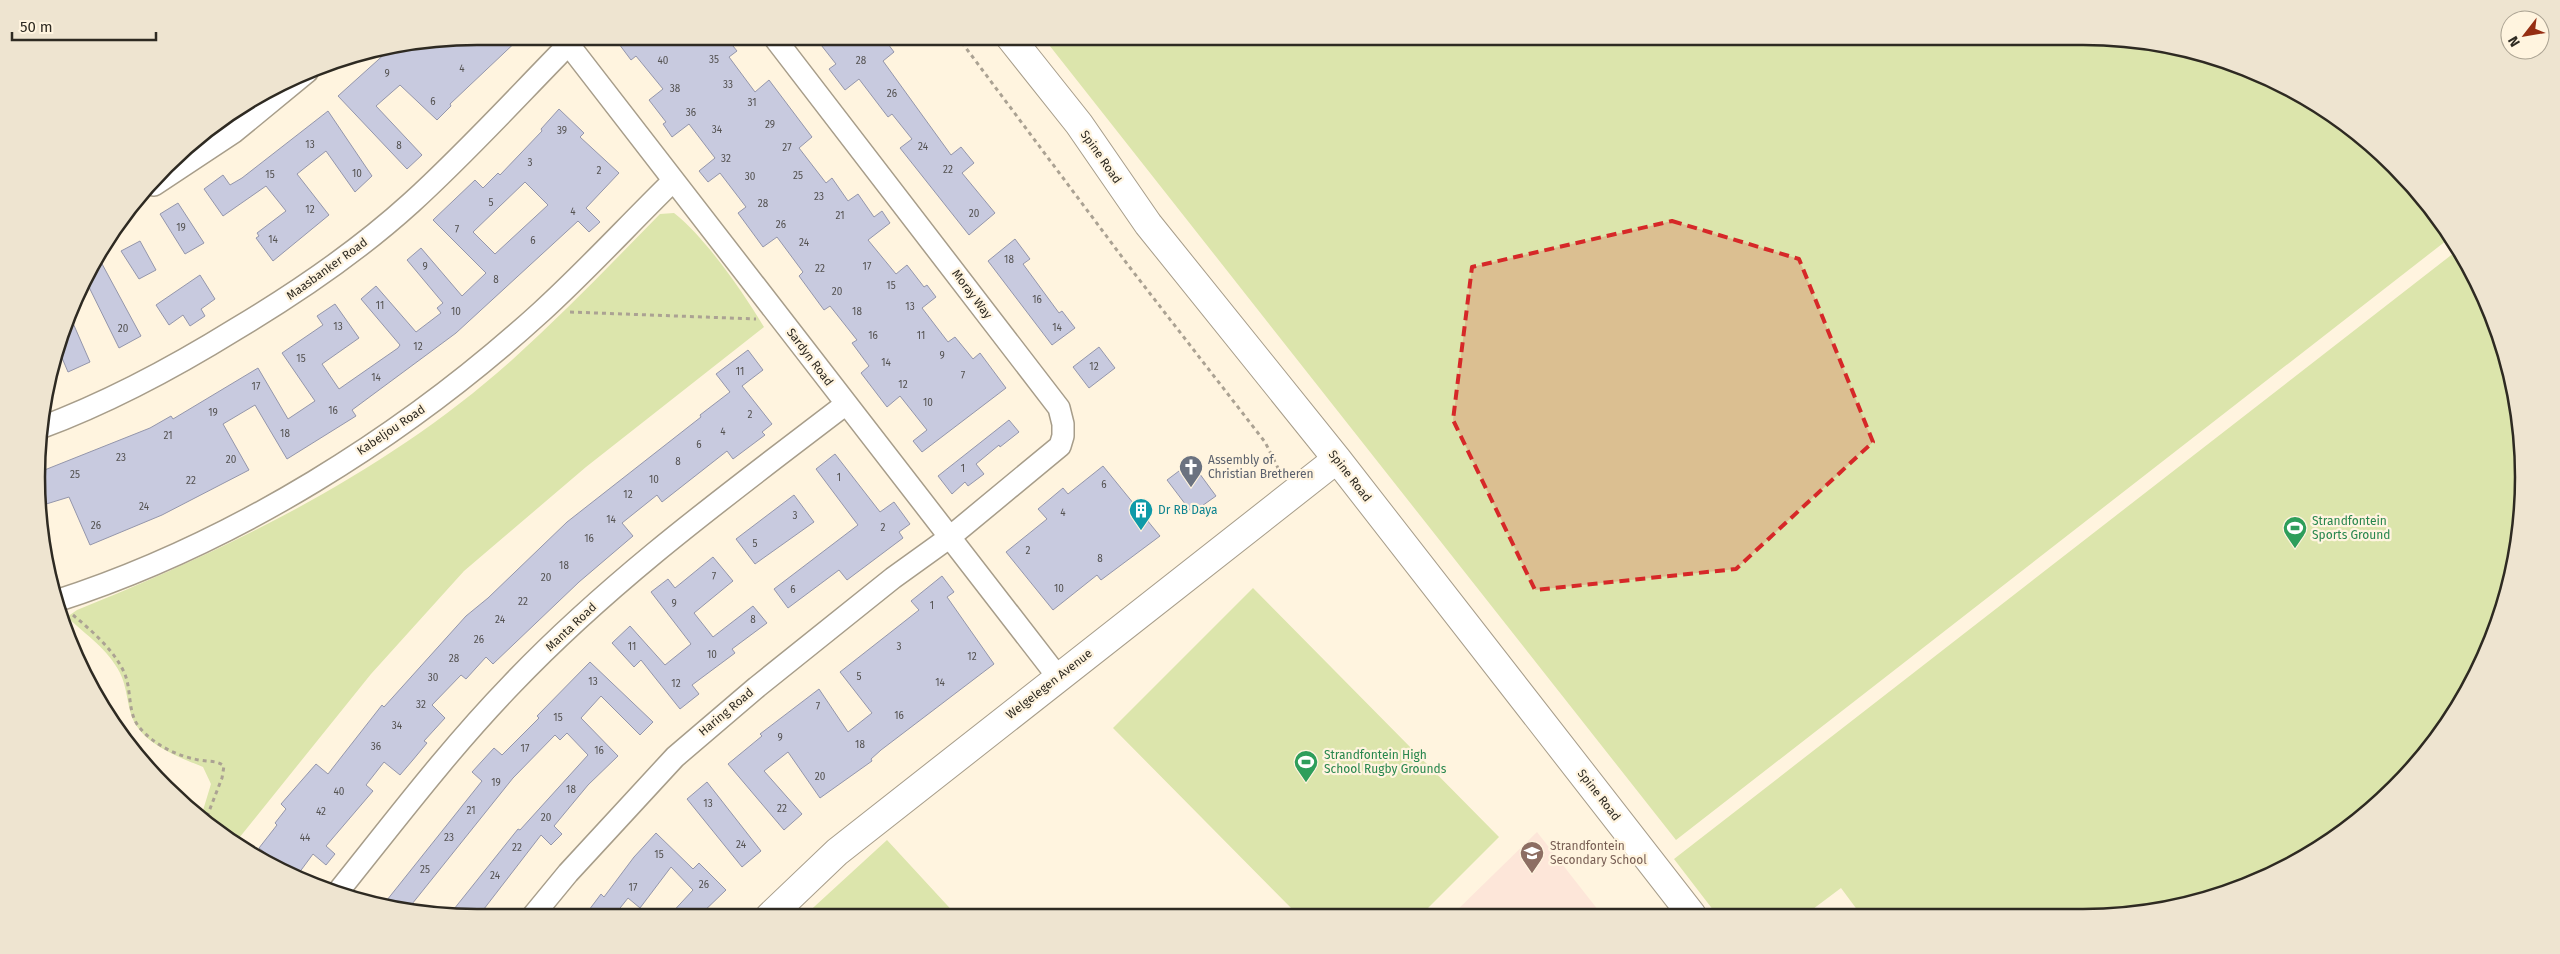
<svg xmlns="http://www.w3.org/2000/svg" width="2560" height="954" font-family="'Fira Sans',sans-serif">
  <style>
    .education { fill: #fde6d9 }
    .green { fill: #dce5ac }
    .building { fill: #c8cadf; stroke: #9496ab; fill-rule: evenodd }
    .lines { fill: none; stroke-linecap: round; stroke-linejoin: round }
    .street-casing { stroke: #a79d8a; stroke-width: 24 }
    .secondary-casing { stroke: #a79d8a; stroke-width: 30 }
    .path { stroke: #aba293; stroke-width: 3; stroke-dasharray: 4 4; stroke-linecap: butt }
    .street { stroke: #fff; stroke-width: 21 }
    .secondary { stroke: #fff; stroke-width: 28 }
    .marked { fill: #d62828; fill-opacity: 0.2; stroke: #d62828; stroke-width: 4; stroke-dasharray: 10 6; stroke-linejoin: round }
    .labels { text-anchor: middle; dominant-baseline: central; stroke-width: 4.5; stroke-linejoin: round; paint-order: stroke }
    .number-label { font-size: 10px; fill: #545251 }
    .street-label { font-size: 12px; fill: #2e2a22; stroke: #fff4df }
    .worship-label { font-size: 12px; fill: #5b616d; stroke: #fff4df; text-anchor: start }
    .culture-label { font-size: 12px; fill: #0d838f; stroke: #fff4df; text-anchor: start }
    .leisure-label { font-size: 12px; fill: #27864d; stroke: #fff4df; text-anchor: start }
    .education-label { font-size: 12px; fill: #785e54; stroke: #fff4df; text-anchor: start }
    .rim { fill: none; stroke: #2e2a22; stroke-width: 2.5 }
  </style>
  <rect width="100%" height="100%" fill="#fff4df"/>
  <path class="education" d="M1537 832 1602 915 1451 916Z"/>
  <path class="green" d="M1042 36H2083L2197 51 2278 82 2352 128 2415 187 2451 237 1676 840Z
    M674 213C705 237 743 292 764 327L586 467 464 571 371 674 235 843 232 841 201 817 211 784 203 767C179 757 142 744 132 717 127 703 127 687 120 673 108 649 86 635 67 617L77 610C231 548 387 472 512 360 563 314 611 264 660 214Z
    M2459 249 2500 336 2520 420 2523 506 2509 591 2465 698 2374 808 2278 872 2141 914 1861 915 1841 888 1805 915H1717L1674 859Z
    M1253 588 1499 837 1420 916H1299L1113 728Z
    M887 840 958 917H803Z"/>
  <path class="building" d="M477 36H522L450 104 451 106 437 120 400 85 376 106 422 155 407 169 338 96 388 51Z
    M613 36H725L737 51 729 57 755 92 769 80 812 137 799 148 826 183 832 178 848 201 858 194 874 217 882 211 890 223 868 240 896 274 907 265 924 287 927 285 936 297 922 308 948 342 955 337 973 359 980 353 1006 388 922 452 913 441 927 430 900 396 887 407 861 373 869 366 852 343 857 340 830 306 824 310 799 276 803 272 777 237 763 247 738 213 746 207 720 173 708 182 699 171 715 158 689 124 672 137 663 124 666 122 649 100 663 89 636 56 631 60Z
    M814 36H882L894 52 883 61 951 155 961 147 974 163 962 173 995 213 969 235 900 148 912 139 892 114 888 117 859 79 845 90 829 69 836 64Z
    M559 109 584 133 580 137 619 173 586 208 600 222 589 232 578 221 456 333 352 410 356 416 287 459 255 405 223 424 249 470 162 515 90 545 69 497 43 505 42 471 150 428 171 416 173 419 258 368 288 419 315 401 282 353 323 325 317 316 335 304 359 338 322 364 339 389 398 348 400 345 361 299 376 286 416 332 441 313 437 308 443 303 407 260 421 248 462 296 486 273 433 220 475 180 483 188 498 173 500 175 542 131 541 129ZM525 182 548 205 495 254 473 232Z
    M328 111 372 176 355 192 326 151 297 174 329 215 273 261 256 238 259 236 257 233 286 211 266 186 223 216 204 189 223 175 230 185 242 178Z
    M178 203 204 243 185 254 160 214Z
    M1015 239 1030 259 1023 264 1059 313 1062 311 1075 328 1052 345 988 261Z
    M140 241 156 270 139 279 121 251Z
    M101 262 141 336 119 348 85 279 90 267Z
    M200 275 215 299 201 309 205 316 190 326 183 315 169 325 156 305Z
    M69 314 90 362 68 372 57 346Z
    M1099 347 1115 368 1089 388 1073 367Z
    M748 350 763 370 742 386 772 424 762 432 765 435 733 459 727 451 662 502 657 495 622 523 633 536 579 582 493 664 486 657 466 679 461 675 432 705 445 718 424 741 427 743 412 761 400 775 384 762 366 785 373 791 326 846 335 854 326 865 313 854 296 877 259 848 277 825 275 823 286 809 281 804 316 764 328 774 382 705 384 707 466 616 488 598 567 522 701 417 700 415 730 392 716 374Z
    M1009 420 1019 432 1000 447 999 445 976 464 984 474 968 486 965 482 952 494 938 476Z
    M835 454 880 512 894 502 910 524 899 532 903 538 847 580 839 570 788 608 774 589 858 525 816 469Z
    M1191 462 1216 496 1192 513 1167 480Z
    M1103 466 1160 536 1101 580 1097 575 1053 610 1006 552 1047 519 1038 509 1063 488 1068 494Z
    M794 495 814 522 755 564 736 539Z
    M713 557 733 581 694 613 713 637 753 606 767 623 732 649 735 653 692 685 699 694 680 709 641 660 634 667 612 643 630 626 665 665 691 644 651 592 668 579 675 588Z
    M942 576 954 592 947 597 994 664 881 750 871 759 872 761 820 798 788 752 764 771 802 814 784 830 728 764 762 736 760 734 819 689 848 732 872 713 840 672 919 610 911 601Z
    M590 662 653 722 640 735 601 696 581 718 618 756 588 785 554 826 562 834 551 845 541 835 477 918 450 914 518 829 520 830 588 755 567 733 560 740 555 735 513 778 408 909 383 905 482 781 472 772 494 748 502 755 539 718 537 716Z
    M707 782 761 851 742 867 687 799Z
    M656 833 693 869 699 863 726 890 698 917H668L693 890 671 867 640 908 628 898 613 917 583 918 601 894 604 897 634 857Z"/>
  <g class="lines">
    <g class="street-casing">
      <path id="street" d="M562 36 1058 677
        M154 185 234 132 307 72
        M40 428C110 402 173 368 236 329 298 292 357 252 411 203 466 153 516 98 568 45
        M56 601C233 544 405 436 541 312 587 270 629 224 673 181
        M337 893C394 822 449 749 512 684 612 579 731 492 846 404
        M531 918 568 873 675 757 757 687 893 578 950 537 1060 446 1063 436V424L1059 408 773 36"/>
    </g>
    <g class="secondary-casing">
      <path id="secondary" d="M1009 36 1079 124 1148 224 1337 459 1692 915
        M769 917 837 852 1337 459"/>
    </g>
    <path class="path" d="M957 36 1131 269 1265 442 1281 474
      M570 312 756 319
      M73 615C92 631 113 649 124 672 132 689 127 712 139 727 154 745 177 756 199 760 209 762 216 760 224 766L222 778 206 819"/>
    <use href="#street" class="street"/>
    <use href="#secondary" class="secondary"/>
  </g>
  <path class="marked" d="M1672 221 1799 259 1873 442 1736 569 1535 590 1453 420 1472 267Z"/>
  <defs>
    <g id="church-pin" transform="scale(1.25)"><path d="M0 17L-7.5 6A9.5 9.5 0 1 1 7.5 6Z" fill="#6b7280" stroke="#fff4df"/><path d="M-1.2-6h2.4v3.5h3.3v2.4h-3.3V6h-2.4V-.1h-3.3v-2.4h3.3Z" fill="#fff"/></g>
    <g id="building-pin" transform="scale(1.25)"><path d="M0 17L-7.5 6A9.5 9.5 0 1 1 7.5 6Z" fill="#0f9aa8" stroke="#fff4df"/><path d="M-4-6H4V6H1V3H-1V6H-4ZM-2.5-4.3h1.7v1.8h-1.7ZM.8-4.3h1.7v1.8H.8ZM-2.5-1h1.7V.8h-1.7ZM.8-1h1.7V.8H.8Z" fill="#fff"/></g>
    <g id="stadium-pin" transform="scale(1.25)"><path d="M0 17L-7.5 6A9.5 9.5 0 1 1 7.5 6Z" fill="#2e9e5b" stroke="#fff4df"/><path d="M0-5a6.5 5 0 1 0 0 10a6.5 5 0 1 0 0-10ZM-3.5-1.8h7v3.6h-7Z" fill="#fff"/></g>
    <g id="school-pin" transform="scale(1.25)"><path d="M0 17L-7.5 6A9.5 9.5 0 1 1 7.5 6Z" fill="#8d6e63" stroke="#fff4df"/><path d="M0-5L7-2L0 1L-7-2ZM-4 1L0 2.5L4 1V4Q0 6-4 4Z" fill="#fff"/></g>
  </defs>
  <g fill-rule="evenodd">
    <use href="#church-pin" x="1191" y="467"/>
    <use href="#building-pin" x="1141" y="510"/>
    <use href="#stadium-pin" x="2295" y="528"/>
    <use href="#stadium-pin" x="1306" y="762"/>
    <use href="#school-pin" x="1532" y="853"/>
  </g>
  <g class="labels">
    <g class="number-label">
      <text x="714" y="60">35</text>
      <text x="663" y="61">40</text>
      <text x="861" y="61">28</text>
      <text x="462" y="69">4</text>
      <text x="387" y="74">9</text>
      <text x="728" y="85">33</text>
      <text x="675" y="89">38</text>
      <text x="892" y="94">26</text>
      <text x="433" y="102">6</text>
      <text x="752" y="103">31</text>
      <text x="691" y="113">36</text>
      <text x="770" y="125">29</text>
      <text x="717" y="130">34</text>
      <text x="562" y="131">39</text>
      <text x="310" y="145">13</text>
      <text x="399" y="146">8</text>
      <text x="923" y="147">24</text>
      <text x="787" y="148">27</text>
      <text x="726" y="159">32</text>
      <text x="530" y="163">3</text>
      <text x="948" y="170">22</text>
      <text x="599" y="171">2</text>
      <text x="357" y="174">10</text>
      <text x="270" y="175">15</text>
      <text x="798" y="176">25</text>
      <text x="750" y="177">30</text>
      <text x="819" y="197">23</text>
      <text x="491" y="203">5</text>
      <text x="763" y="204">28</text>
      <text x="310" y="210">12</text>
      <text x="573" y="212">4</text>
      <text x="974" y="214">20</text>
      <text x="840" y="216">21</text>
      <text x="781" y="225">26</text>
      <text x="181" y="228">19</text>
      <text x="457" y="230">7</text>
      <text x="273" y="240">14</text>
      <text x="533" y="241">6</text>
      <text x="804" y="243">24</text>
      <text x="1009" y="260">18</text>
      <text x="425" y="267">9</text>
      <text x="867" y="267">17</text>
      <text x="820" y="269">22</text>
      <text x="496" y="280">8</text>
      <text x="891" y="286">15</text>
      <text x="837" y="292">20</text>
      <text x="1037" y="300">16</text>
      <text x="380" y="306">11</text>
      <text x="910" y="307">13</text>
      <text x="456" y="312">10</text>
      <text x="857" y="312">18</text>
      <text x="338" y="327">13</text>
      <text x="1057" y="328">14</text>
      <text x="123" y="329">20</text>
      <text x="873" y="336">16</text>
      <text x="921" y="336">11</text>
      <text x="418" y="347">12</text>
      <text x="942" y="356">9</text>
      <text x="301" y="359">15</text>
      <text x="886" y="363">14</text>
      <text x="1094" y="367">12</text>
      <text x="740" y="372">11</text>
      <text x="963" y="376">7</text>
      <text x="376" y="378">14</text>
      <text x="903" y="385">12</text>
      <text x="256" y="387">17</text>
      <text x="928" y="403">10</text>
      <text x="333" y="411">16</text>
      <text x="213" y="413">19</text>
      <text x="750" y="415">2</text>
      <text x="723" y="432">4</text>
      <text x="285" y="434">18</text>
      <text x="168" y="436">21</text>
      <text x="699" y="445">6</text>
      <text x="121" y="458">23</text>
      <text x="231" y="460">20</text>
      <text x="678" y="462">8</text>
      <text x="963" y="469">1</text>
      <text x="75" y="475">25</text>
      <text x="839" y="478">1</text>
      <text x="654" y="480">10</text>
      <text x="191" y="481">22</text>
      <text x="1104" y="485">6</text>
      <text x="628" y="495">12</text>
      <text x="144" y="507">24</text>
      <text x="1063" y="513">4</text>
      <text x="795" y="516">3</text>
      <text x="611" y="520">14</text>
      <text x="96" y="526">26</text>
      <text x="883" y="528">2</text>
      <text x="589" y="539">16</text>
      <text x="755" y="544">5</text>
      <text x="1028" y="551">2</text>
      <text x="1100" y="559">8</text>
      <text x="564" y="566">18</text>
      <text x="714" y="577">7</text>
      <text x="546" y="578">20</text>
      <text x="1059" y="589">10</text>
      <text x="793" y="590">6</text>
      <text x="523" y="602">22</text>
      <text x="674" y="604">9</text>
      <text x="932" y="606">1</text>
      <text x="500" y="620">24</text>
      <text x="753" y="620">8</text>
      <text x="479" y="640">26</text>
      <text x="632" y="647">11</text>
      <text x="899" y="647">3</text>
      <text x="712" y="655">10</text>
      <text x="972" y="657">12</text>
      <text x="454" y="659">28</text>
      <text x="859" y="677">5</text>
      <text x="433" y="678">30</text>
      <text x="593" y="682">13</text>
      <text x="940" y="683">14</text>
      <text x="676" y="684">12</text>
      <text x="421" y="705">32</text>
      <text x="818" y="707">7</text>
      <text x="899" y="716">16</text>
      <text x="558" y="718">15</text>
      <text x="397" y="726">34</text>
      <text x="780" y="738">9</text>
      <text x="860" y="745">18</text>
      <text x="376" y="747">36</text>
      <text x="525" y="749">17</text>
      <text x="599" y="751">16</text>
      <text x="820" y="777">20</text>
      <text x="496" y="783">19</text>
      <text x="571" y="790">18</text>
      <text x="339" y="792">40</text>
      <text x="708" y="804">13</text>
      <text x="782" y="809">22</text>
      <text x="471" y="811">21</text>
      <text x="321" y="812">42</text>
      <text x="546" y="818">20</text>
      <text x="305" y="838">44</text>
      <text x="449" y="838">23</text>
      <text x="741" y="845">24</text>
      <text x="517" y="848">22</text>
      <text x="659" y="855">15</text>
      <text x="425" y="870">25</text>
      <text x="495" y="876">24</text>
      <text x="704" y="885">26</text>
      <text x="633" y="888">17</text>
    </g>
    <g class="street-label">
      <text transform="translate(1101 157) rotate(55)">Spine Road</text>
      <text transform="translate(327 269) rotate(-36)">Maasbanker Road</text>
      <text transform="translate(972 294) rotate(53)">Moray Way</text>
      <text transform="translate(810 357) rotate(53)">Sardyn Road</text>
      <text transform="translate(391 430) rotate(-34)">Kabeljou Road</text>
      <text transform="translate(1350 476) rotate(52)">Spine Road</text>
      <text transform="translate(571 627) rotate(-43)">Manta Road</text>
      <text transform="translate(1049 684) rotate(-38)">Welgelegen Avenue</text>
      <text transform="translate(726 712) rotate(-40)">Haring Road</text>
      <text transform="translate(1599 795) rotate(52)">Spine Road</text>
    </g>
    <g class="worship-label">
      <text x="1208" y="460">Assembly of<tspan x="1208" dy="14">Christian Bretheren</tspan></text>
    </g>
    <g class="culture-label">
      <text x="1158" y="510">Dr RB Daya</text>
    </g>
    <g class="leisure-label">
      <text x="2312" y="521">Strandfontein<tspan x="2312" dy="14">Sports Ground</tspan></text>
      <text x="1324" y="755">Strandfontein High<tspan x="1324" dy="14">School Rugby Grounds</tspan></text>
    </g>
    <g class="education-label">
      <text x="1550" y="846">Strandfontein<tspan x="1550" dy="14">Secondary School</tspan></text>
    </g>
  </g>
  <path d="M0 0H2560V954H0ZM477 45H2083A432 432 0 0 1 2515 477V477A432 432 0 0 1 2083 909H477A432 432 0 0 1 45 477V477A432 432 0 0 1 477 45Z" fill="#eee4d0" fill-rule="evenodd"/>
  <path class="rim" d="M477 45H2083A432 432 0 0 1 2515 477V477A432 432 0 0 1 2083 909H477A432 432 0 0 1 45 477V477A432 432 0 0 1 477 45Z"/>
  <g transform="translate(2525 35) rotate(239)"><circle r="24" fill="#fff4df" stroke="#aba393"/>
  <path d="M0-4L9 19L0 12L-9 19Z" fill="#952d12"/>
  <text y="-8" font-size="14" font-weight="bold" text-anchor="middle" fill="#2e2a22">N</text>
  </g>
  <path d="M12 32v8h144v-8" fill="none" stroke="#2e2a22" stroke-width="2.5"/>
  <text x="20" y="32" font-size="15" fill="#2e2a22" stroke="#fff4df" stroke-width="4" paint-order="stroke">50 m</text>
</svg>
